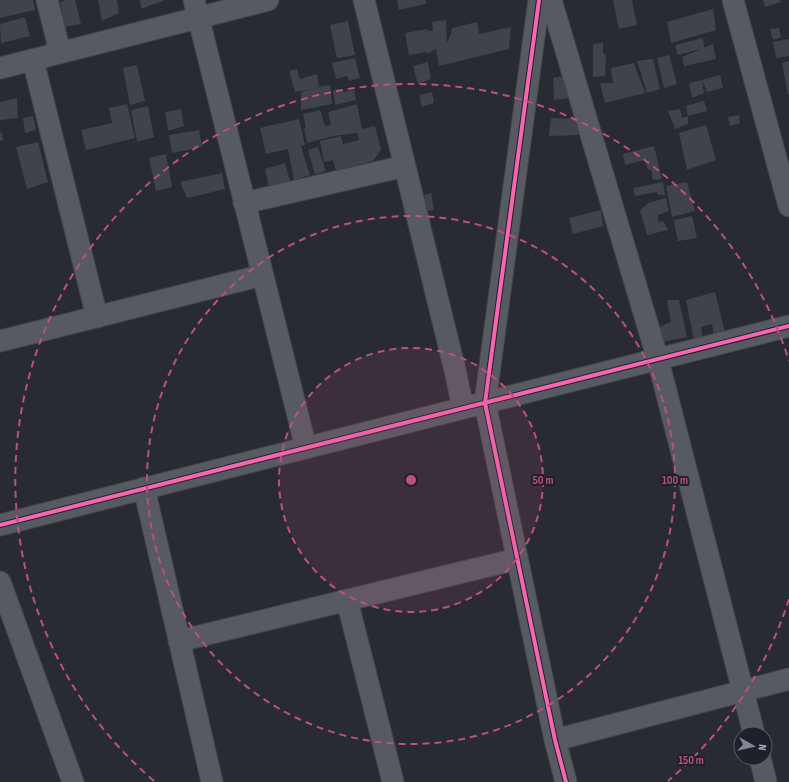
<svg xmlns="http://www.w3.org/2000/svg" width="789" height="782" font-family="'Sofia Sans Condensed',sans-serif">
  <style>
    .building { fill: #404349 }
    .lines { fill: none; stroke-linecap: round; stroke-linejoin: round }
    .minor-casing { stroke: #44464b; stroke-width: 23 }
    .minor { stroke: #575a61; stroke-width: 21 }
    .cycleway-casing { stroke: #1d212c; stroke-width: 6 }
    .cycleway { stroke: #f766af; stroke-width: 4 }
    .ring { fill: none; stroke: #bc507f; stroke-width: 2; stroke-dasharray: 7 5 }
    .centre { fill: #bc507f; stroke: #1d212c; stroke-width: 2 }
    .ring-label { font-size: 12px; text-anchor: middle; font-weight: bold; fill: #bc507f; stroke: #1d212c; stroke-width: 4; stroke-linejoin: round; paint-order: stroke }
  </style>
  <rect width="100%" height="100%" fill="#282b32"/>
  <path class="building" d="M0 0H33L35 10 0 18Z
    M66 0H75L81 24 65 27 60 2Z
    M98 0H117L119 13 102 21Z
    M140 0H165L141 9Z
    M397 0H426V4L399 10Z
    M613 0H632L637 25 619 29Z
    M763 0H780L781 2 765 7Z
    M713 9 716 30 671 43 667 22Z
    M25 17 30 36 1 43 0 24Z
    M446 20 447 43 451 34 452 28 477 22 479 34 511 27 509 49 439 66 436 49 427 54V52L409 55 405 33 427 29 428 31H433L432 22Z
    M348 21 355 55 337 58 330 25Z
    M779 28 781 37 773 40 770 29Z
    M703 38 704 48 678 55 675 45Z
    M789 39V56L776 58 773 42Z
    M603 43V53L606 55 605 76 593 77V44Z
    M713 44 716 59 684 66 682 57Z
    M669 55 677 84 664 88 657 58Z
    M355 58 360 78 349 81 347 76 336 79 332 63Z
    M653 59 660 89 647 93 637 61Z
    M789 61V94L788 95 782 63Z
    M428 62 431 79 418 84 413 66Z
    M634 63 645 93 605 103 600 83H613L611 68Z
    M137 65 145 101 130 105 123 68Z
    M297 69 300 79 317 74 319 87 330 85 332 104 301 110V92L312 89 295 92 289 71Z
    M720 75 723 88 707 92 702 80Z
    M565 76 570 98 554 100 553 78Z
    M702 80 704 93 692 98 689 83Z
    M342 89V92L354 90 356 100 335 105 333 91Z
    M432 92 434 103 421 107 420 95Z
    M17 98 18 118 0 120V102Z
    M704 101 707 111 688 116 686 106Z
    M127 104 135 138 86 150 81 130 112 123 109 108Z
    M357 104 362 129 375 126 381 150 373 161 336 171 333 160 324 162 320 141 341 136 343 144 359 140 357 133 333 136 307 143 304 128H306L303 114 320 110 325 126 331 125 328 112Z
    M148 106 154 137 137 142 131 110Z
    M181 109 184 126 168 131 165 112Z
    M680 109 682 118 688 116V124L675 129 668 111Z
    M739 115 740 123 730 126 728 117Z
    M33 116 36 130 25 133 23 118Z
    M551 118 576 119 579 135 549 136Z
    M299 119 305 145 301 146 310 175 294 180 288 149 266 154 260 128Z
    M706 125 716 160 687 170 679 133Z
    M199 130 202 147 172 153 169 135Z
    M2 132 3 140 0 141V133Z
    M38 142 48 182 27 189 16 147Z
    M654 146 662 179 653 180 651 170H648L645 160 625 165 623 154Z
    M318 147 326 171 315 175 308 150Z
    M166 154 172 187 156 191 149 158Z
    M285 163 290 181 269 187 265 169Z
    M222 173 225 189 187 198 180 182Z
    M663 182 665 195H658L657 192 635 196 633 188Z
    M687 182 695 211 672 217 666 186Z
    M431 193 434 210 427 211 424 195Z
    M666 198 669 211 658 215V221L664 222 668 230 647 235 640 211 648 203Z
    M601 210 603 226 573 234 569 218Z
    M692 216 697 238 678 241 675 227 674 220Z
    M715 292 725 332 714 336 712 324 701 327 703 339 694 341 686 300Z
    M667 300H679L687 337 663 342 659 327 671 322Z"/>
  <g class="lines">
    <g class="minor-casing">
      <path id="minor" d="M47 0 60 52
        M194 0 306 448
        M364 0 455 370 463 408
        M539 0 485 403 555 740 566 782
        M551 0 658 360 754 734
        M733 0 789 206
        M33 60 97 317
        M0 68 268 0
        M244 203 405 166
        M0 341 263 275
        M144 488 212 782
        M0 525 789 326
        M0 582 73 782
        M347 600 393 782
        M179 641 517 559
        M555 740 789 679
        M760 758 766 782"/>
    </g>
    <use href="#minor" class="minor"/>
    <g class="cycleway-casing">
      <path id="cycleway" d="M539 0 485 403 555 740 566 782
        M0 525 789 326"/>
    </g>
    <use href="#cycleway" class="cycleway"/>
  </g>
  <circle cx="411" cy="480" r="132" fill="#bc507f" fill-opacity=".12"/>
  <g class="ring">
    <circle cx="411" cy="480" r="132"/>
    <circle cx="411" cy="480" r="264"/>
    <path d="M789 599A396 396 0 0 1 668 781M154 781A396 396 0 1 1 789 361"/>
  </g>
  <circle cx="411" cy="480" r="6" class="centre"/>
  <g class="ring-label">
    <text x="543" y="484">50 m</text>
    <text x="675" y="484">100 m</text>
    <text x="691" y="764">150 m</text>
  </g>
  <g transform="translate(753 746) rotate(98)"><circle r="19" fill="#1d212c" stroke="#595d68"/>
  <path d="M0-3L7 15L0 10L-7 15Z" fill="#828690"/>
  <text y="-6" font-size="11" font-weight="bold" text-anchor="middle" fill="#b2b7c3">N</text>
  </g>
</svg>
